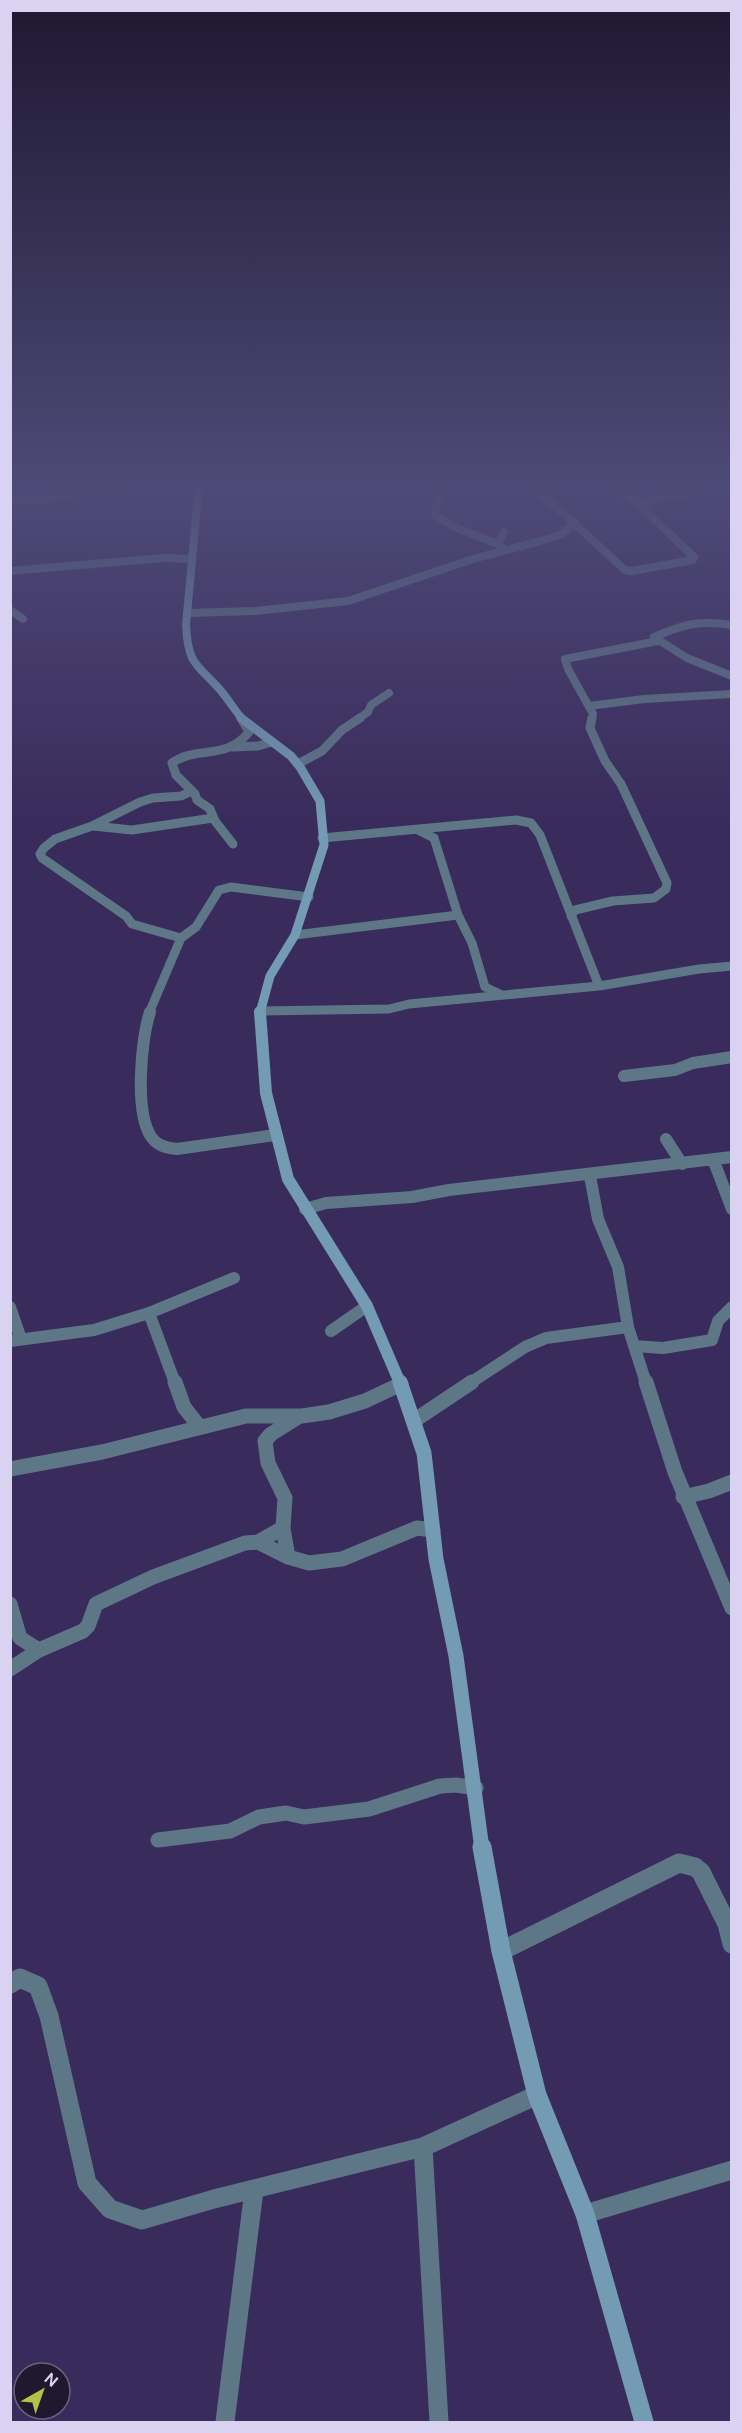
<svg xmlns="http://www.w3.org/2000/svg" width="742" height="2433" font-family="'DM Sans',sans-serif">
  <style>
    .lines { fill: none; stroke-linecap: round; stroke-linejoin: round }
    .street-far4 { stroke: #5e7786; stroke-width: 8 }
    .street-far3 { stroke: #5e7786; stroke-width: 9 }
    .street-far2 { stroke: #5e7786; stroke-width: 12 }
    .street-far1 { stroke: #5e7786; stroke-width: 15 }
    .street { stroke: #5e7786; stroke-width: 19 }
    .secondary-far4 { stroke: #739bb3; stroke-width: 8 }
    .secondary-far3 { stroke: #739bb3; stroke-width: 9 }
    .secondary-far2 { stroke: #739bb3; stroke-width: 12 }
    .secondary-far1 { stroke: #739bb3; stroke-width: 15 }
    .secondary { stroke: #739bb3; stroke-width: 19 }
  </style>
  <rect width="100%" height="100%" fill="#392b5b"/>
  <g class="lines">
    <path class="street-far4" d="M188 484H197
      M440 484 435 515 457 528 498 544
      M542 494 625 570 632 571 693 560 694 557 637 503 612 484
      M10 500H40L81 491 169 484
      M637 503 727 484
      M503 548 498 544 504 532
      M10 571 164 558 191 559
      M10 610 23 619
      M187 613 255 611 348 601 473 559 551 538 562 534 575 522
      M732 625C700 620 684 624 654 637L687 658 732 676
      M589 706 644 699 732 694
      M240 716 242 719
      M358 719 368 712 371 705 389 693
      M592 719 593 714 568 669 565 659 658 641"/>
    <path class="street-far3" d="M233 747 258 746 272 742
      M298 764 322 751 342 730 360 718
      M93 826 132 830 213 818
      M418 830 434 838 458 915 472 943 485 987 502 995
      M322 838 516 820 531 823 540 835 599 986
      M233 844 215 821 210 809 197 800 195 794 176 775 172 763C197 745 226 761 249 732L241 718
      M571 916 575 910 613 901 654 898 666 889 667 883 621 784 605 761 590 728 592 718
      M295 935 458 915
      M181 938 132 924 126 916 42 858 40 854 44 848 55 839 92 826 140 802 153 798 181 796 192 791
      M260 1011 389 1009 409 1004 599 986 699 969 732 966
      M149 1013 181 938 196 927 219 890 231 887 309 897"/>
    <path class="street-far2" d="M150 1012C141 1039 134 1114 152 1138 158 1146 167 1148 177 1149L275 1135
      M624 1076 675 1070 693 1063 732 1057
      M666 1139 682 1164
      M713 1159 732 1209
      M590 1176 598 1219 618 1267 628 1327 646 1383
      M305 1209 326 1203 412 1197 449 1190 732 1157
      M10 1307 21 1339
      M149 1313 175 1383
      M331 1331 367 1306
      M10 1341 94 1330 149 1313 234 1278
      M634 1346 663 1348 712 1340 718 1321 732 1307
      M470 1383 525 1347 546 1338 628 1327"/>
    <path class="street-far1" d="M175 1382 184 1407 198 1425
      M646 1382 675 1472 732 1608
      M415 1420 472 1382
      M10 1469 102 1452 246 1416H302L329 1412 365 1401 401 1384
      M683 1497 709 1491 732 1482
      M258 1542 288 1557 309 1563 342 1559 417 1528 433 1530
      M288 1557 283 1528 285 1498 268 1463 265 1441 271 1434 300 1416
      M10 1604 20 1638 39 1650
      M10 1669 39 1650 83 1631 88 1626 96 1604 153 1577 245 1543 258 1542 283 1528
      M158 1840 230 1831 259 1817 286 1813 304 1817 369 1809 440 1786 456 1785 476 1788"/>
    <path class="street" d="M727 1924 732 1944
      M501 1951 679 1863 695 1867 701 1872 727 1924 732 1926
      M10 1984 20 1978 38 1986 49 2016 87 2183 110 2209 142 2220 214 2199 423 2147 537 2095
      M423 2147 439 2422
      M585 2214 732 2170
      M225 2422 254 2190"/>
    <path class="secondary-far4" d="M199 484 186 625C188 667 198 664 222 692 229 701 235 710 242 719"/>
    <path class="secondary-far3" d="M241 718 291 756 300 767 320 801 324 845 295 935 270 976 260 1013"/>
    <path class="secondary-far2" d="M260 1012 266 1093 288 1179 367 1306 400 1383"/>
    <path class="secondary-far1" d="M400 1382 424 1453 436 1559 456 1656 482 1849"/>
    <path class="secondary" d="M482 1847 501 1951 537 2095 585 2214 644 2422"/>
  </g>
  <linearGradient id="sky" x2="0" y2="1"><stop stop-color="#1f1832"/><stop offset="0.59" stop-color="#4e4a77"/><stop offset="1" stop-color="#4e4a77" stop-opacity="0"/></linearGradient>
  <rect width="742" height="825" fill="url(#sky)"/>
  <rect width="742" height="2433" fill="none" stroke="#d9d3f1" stroke-width="24"/>
  <g transform="translate(42 2391) rotate(40)"><circle r="28" fill="#1e192e" stroke="#69637c" stroke-width="1.5"/>
  <path d="M0-4.5L10 22L0 15L-10 22Z" fill="#b5c24a"/>
  <text y="-9" font-size="16" font-weight="bold" text-anchor="middle" fill="#d9d3f1">N</text>
  </g>
</svg>
